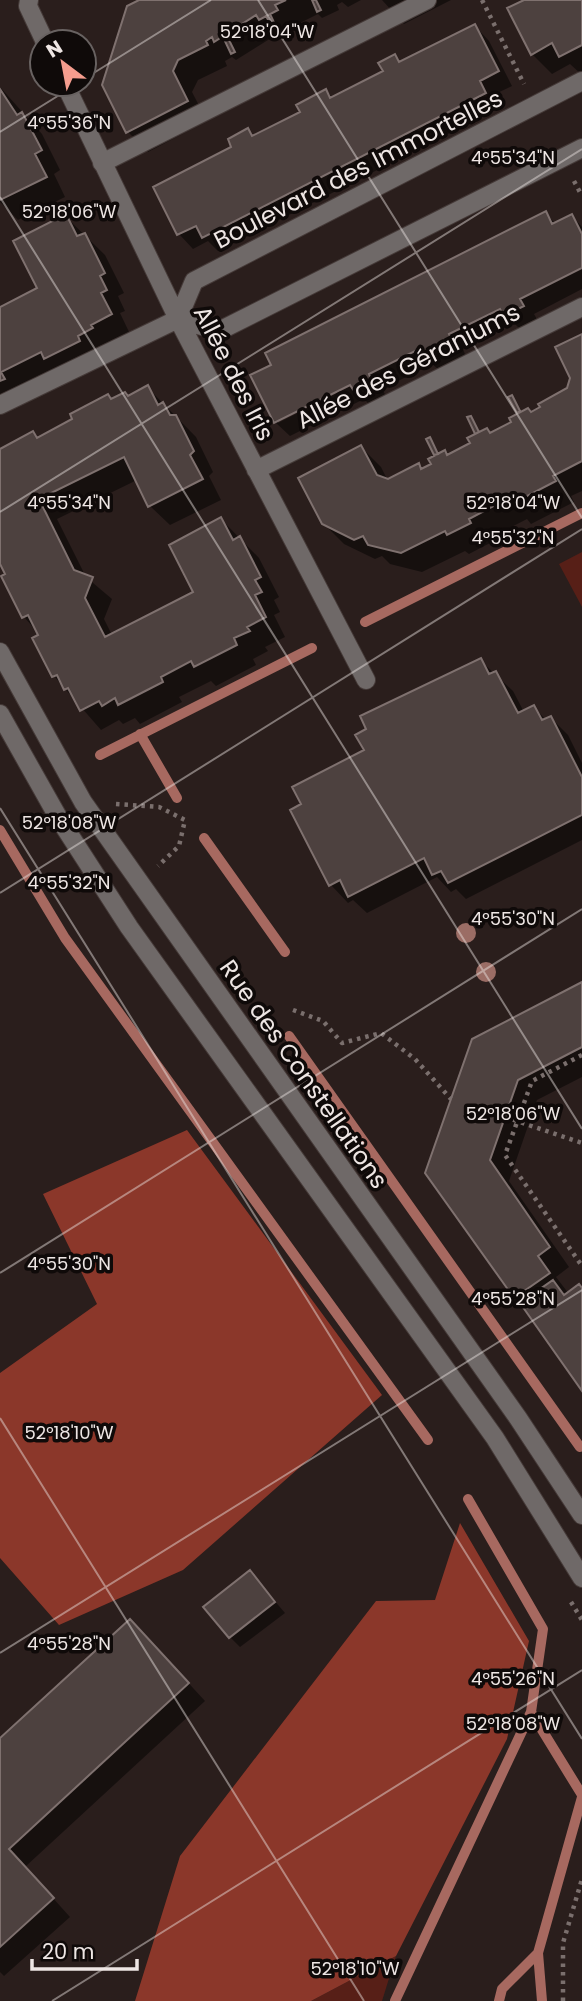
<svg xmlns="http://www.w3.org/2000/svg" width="582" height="2001" font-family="Poppins,sans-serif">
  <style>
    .green { fill: #571f17 }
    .forest { fill: #8b372a }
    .shadow { fill: #0007; fill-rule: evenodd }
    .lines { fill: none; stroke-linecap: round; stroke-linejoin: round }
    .stream { stroke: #a76960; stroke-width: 10 }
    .building { fill: #4d413f; stroke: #7f716f; stroke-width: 2 }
    .minor-casing { stroke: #453a38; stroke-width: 20 }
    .path { stroke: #7a6f6d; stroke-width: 4.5; stroke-dasharray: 3.5 5; stroke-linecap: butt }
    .minor { stroke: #6f6968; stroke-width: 18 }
    .tree { fill: #9b6d65 }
    .ticks { fill: none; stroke: #eee6e4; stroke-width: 2; stroke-opacity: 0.45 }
    .labels { text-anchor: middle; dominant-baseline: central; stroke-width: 7; stroke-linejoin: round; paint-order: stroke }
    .street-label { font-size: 24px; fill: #eee6e4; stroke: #0f0a09 }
    .ticks-label { font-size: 18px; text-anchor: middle; fill: #eee6e4; stroke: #0f0a09; stroke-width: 7; stroke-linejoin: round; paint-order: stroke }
  </style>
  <rect width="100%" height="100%" fill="#2a1e1c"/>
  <path class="green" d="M582 552V607L559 564Z
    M396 1956 382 2001H311Z"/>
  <path class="forest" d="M187 1130 382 1395 183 1570 59 1625 0 1558V1373L97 1304 43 1194Z
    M460 1523 529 1641 507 1739 396 1956 311 2001H135L180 1856 376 1601 435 1600Z"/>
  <path class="shadow" d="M142 0H361L348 7 342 2 337 5 339 10 322 18 318 14 294 26 296 30 280 39 276 35 236 60 232 57 225 61 227 66 198 80 192 92 207 121 148 152 128 132Z
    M382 0H451L404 24Z
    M528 0H582V75L570 64 552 74 532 54Z
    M475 26 489 41 512 86 493 95 499 108 218 251 208 241 193 249 179 234 155 188 233 148 248 130 255 137 302 113 326 91 333 98 385 72 395 56 402 63Z
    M0 87 42 134 60 170 54 174 65 197 18 220 0 202Z
    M546 214 556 224 572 216 582 227V289L534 314 538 321 520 329 514 323 463 349 466 357 439 370 432 364 382 389 386 396 370 405 364 399 290 436 275 422 252 376 273 366 267 354ZM357 379 359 382 278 423V419Z
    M66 217 105 255 124 293 118 296 125 311 120 313 130 334 0 411V309L40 289Z
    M582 336V491L571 496 574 502 531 524 527 519 488 539 490 543 469 554 465 551 422 572 390 564 382 556 375 559 344 544 323 523 361 447 381 467 388 481 418 465 423 470 433 464 437 456 429 439 440 455 444 452 448 456 472 444 478 435 470 418 481 433 491 434 513 423 520 414 511 397 522 413 532 414 568 389Z
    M148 388 196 437 213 472 209 476 221 500 170 525 150 506 137 480 57 519 86 577 112 599 104 619 112 635 195 593 221 519 259 558 279 597 274 600 280 612 274 615 285 637 265 647 268 651 253 659 256 665 216 686 211 681 179 697 182 702 140 724 135 718 123 724 119 720 101 730 54 676 41 636 24 617 8 575 0 565V451L33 433 39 439 112 401 129 398Z
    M480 660 513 691 524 712 534 707 546 720 551 718 568 735 582 763V840L466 899 456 889 451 892 437 877 367 913 353 900 348 903 331 885 293 810 303 805Z
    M582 984V1077L537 1100 509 1181 569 1267 556 1277 569 1294 582 1289V1388L427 1173Z
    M250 1572 285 1613 240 1647 230 1637Z
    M147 1638 205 1701 25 1867 70 1917 4 1976 0 1972V1740Z"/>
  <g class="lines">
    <path class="stream" d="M365 622 582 513
      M140 734 177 798
      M100 755 312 648
      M0 830 65 938 428 1440
      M204 838 285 952
      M289 1036 580 1447
      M531 1712 582 1795
      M395 2001 531 1712 543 1629 468 1499
      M499 2001 502 1989 538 1953
      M542 2001 538 1953 582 1797"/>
  </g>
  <path class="building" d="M139 0H286L275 5 278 10 259 20 256 15 214 42 212 37 206 41 208 45 178 60 173 71 188 101 126 133 102 85 127 6Z
    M312 0H316L321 10 317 12Z
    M524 0H582V45L559 57 552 43 531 55 507 8Z
    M270 14 278 31 275 33 266 16Z
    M475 24 499 71 480 81 486 93 202 238 196 226 177 235 153 187 231 147 228 139 248 128 252 136 300 112 296 105 326 89 330 98 383 71 378 63 395 54 399 62Z
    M227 36 235 52 231 54 223 37Z
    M0 89 17 115 22 112 42 150 35 154 47 177 0 200Z
    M546 211 552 224 572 214 582 234V268L520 299 524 306 504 316 500 309 449 334 453 342 423 357 419 349 369 374 372 382 354 391 350 385 274 423 250 375 271 365 265 353Z
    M66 214 77 236 85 233 105 273 100 276 107 290 101 293 112 314 91 325 93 328 78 336 80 341 44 359 41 352 1 372 5 379 0 381V307L37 288 13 241Z
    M582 334V461L553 476 556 481 510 505 507 499 469 519 471 523 447 535 445 531 401 553 368 545 363 536 354 540 322 524 298 478 361 445 377 475 388 479 419 463 421 469 431 464 428 459 445 450 447 455 470 443 467 438 487 428 490 433 511 422 509 418 528 408 531 412 540 407 538 404 567 388 570 378 555 347Z
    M148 385 158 405 163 402 170 415H176L194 451 190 455 203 479 148 507 124 457 39 499 74 570 93 577 85 598 105 637 193 592 169 545 221 517 233 540 240 536 261 577 255 580 262 592 255 595 266 617 247 627 250 631 234 638 237 645 194 667 191 661 161 677 163 682 118 705 115 698 102 706 99 701 80 711 68 688 64 690 57 675 52 677 32 638 38 635 28 615 22 618 1 576 5 574 0 564V449L33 431 37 438 72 419 70 414 108 394 111 399 125 392 128 396Z
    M512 395 520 411 517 413 508 397Z
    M471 416 479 432 475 434 467 417Z
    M430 437 438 454 434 455 426 439Z
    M481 658 489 674 496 671 518 713 534 705 542 720 551 716 582 777V815L448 883 441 871 432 875 424 858 348 897 340 880 329 886 290 810 301 804 292 787 364 750 355 735 366 729 360 716Z
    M582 982V1047L518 1080 490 1160 550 1247 538 1256 550 1273 514 1298 425 1173 472 1039Z
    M553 1280 564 1295 579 1284 582 1288V1391L520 1303Z
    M250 1570 275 1602 229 1638 203 1607Z
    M130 1619 189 1683 9 1849 54 1898 0 1947V1738Z"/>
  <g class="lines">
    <g class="minor-casing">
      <path id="minor" d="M29 0 28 6 45 42
        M65 84 178 319 366 680
        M102 163 427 0
        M178 319 194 281 582 81
        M0 405 178 319 219 331 582 148
        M256 470 582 307
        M0 652 83 802 518 1418 582 1515
        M0 714 58 817 129 927 495 1438 582 1578"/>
    </g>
    <path class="path" d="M482 0 524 84
      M574 181 582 196
      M116 804 159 807 185 820 179 846 158 866
      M293 1010 323 1021 342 1043 381 1033 415 1059 451 1099
      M582 1055 532 1081 505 1155 582 1266
      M505 1117 582 1143
      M571 1602 582 1620
      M563 2001V1943L582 1879"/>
    <use href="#minor" class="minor"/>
  </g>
  <g class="tree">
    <circle cx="466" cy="933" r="10"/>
    <circle cx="486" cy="972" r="10"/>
  </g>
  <path class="ticks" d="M258 0 582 518M84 79 211 0M0 132 77 84M0 197 582 1129M0 512 582 149M0 808 582 1739M0 893 582 529M0 1273 582 909M0 1418 364 2001M0 1653 582 1290M52 2001 582 1670"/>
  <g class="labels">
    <g class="street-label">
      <text transform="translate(358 169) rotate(-27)">Boulevard des Immortelles</text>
      <text transform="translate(408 366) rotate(-27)">Allée des Géraniums</text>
      <text transform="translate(234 373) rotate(63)">Allée des Iris</text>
      <text transform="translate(304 1074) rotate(55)">Rue des Constellations</text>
    </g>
  </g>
  <g class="ticks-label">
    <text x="267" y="38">52°18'04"W</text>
    <text x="69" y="129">4°55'36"N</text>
    <text x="513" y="164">4°55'34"N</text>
    <text x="69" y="218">52°18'06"W</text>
    <text x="69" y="509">4°55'34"N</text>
    <text x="513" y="509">52°18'04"W</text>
    <text x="513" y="544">4°55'32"N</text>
    <text x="69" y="829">52°18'08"W</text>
    <text x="69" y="889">4°55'32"N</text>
    <text x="513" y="925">4°55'30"N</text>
    <text x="513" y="1120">52°18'06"W</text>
    <text x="69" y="1270">4°55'30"N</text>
    <text x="513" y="1305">4°55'28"N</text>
    <text x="69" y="1439">52°18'10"W</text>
    <text x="69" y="1650">4°55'28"N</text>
    <text x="513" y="1685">4°55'26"N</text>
    <text x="513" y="1730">52°18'08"W</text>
    <text x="355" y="1975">52°18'10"W</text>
  </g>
  <g transform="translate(63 63) rotate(328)"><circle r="33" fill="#0f0a09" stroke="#686261" stroke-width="2"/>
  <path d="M0-5L12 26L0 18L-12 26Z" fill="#f59d8e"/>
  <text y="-10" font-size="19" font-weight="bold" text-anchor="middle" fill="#eee6e4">N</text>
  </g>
  <path d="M32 1959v10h105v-10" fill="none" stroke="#eee6e4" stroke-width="3.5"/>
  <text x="42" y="1959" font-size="21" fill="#eee6e4" stroke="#0f0a09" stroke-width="5" paint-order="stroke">20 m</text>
</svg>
